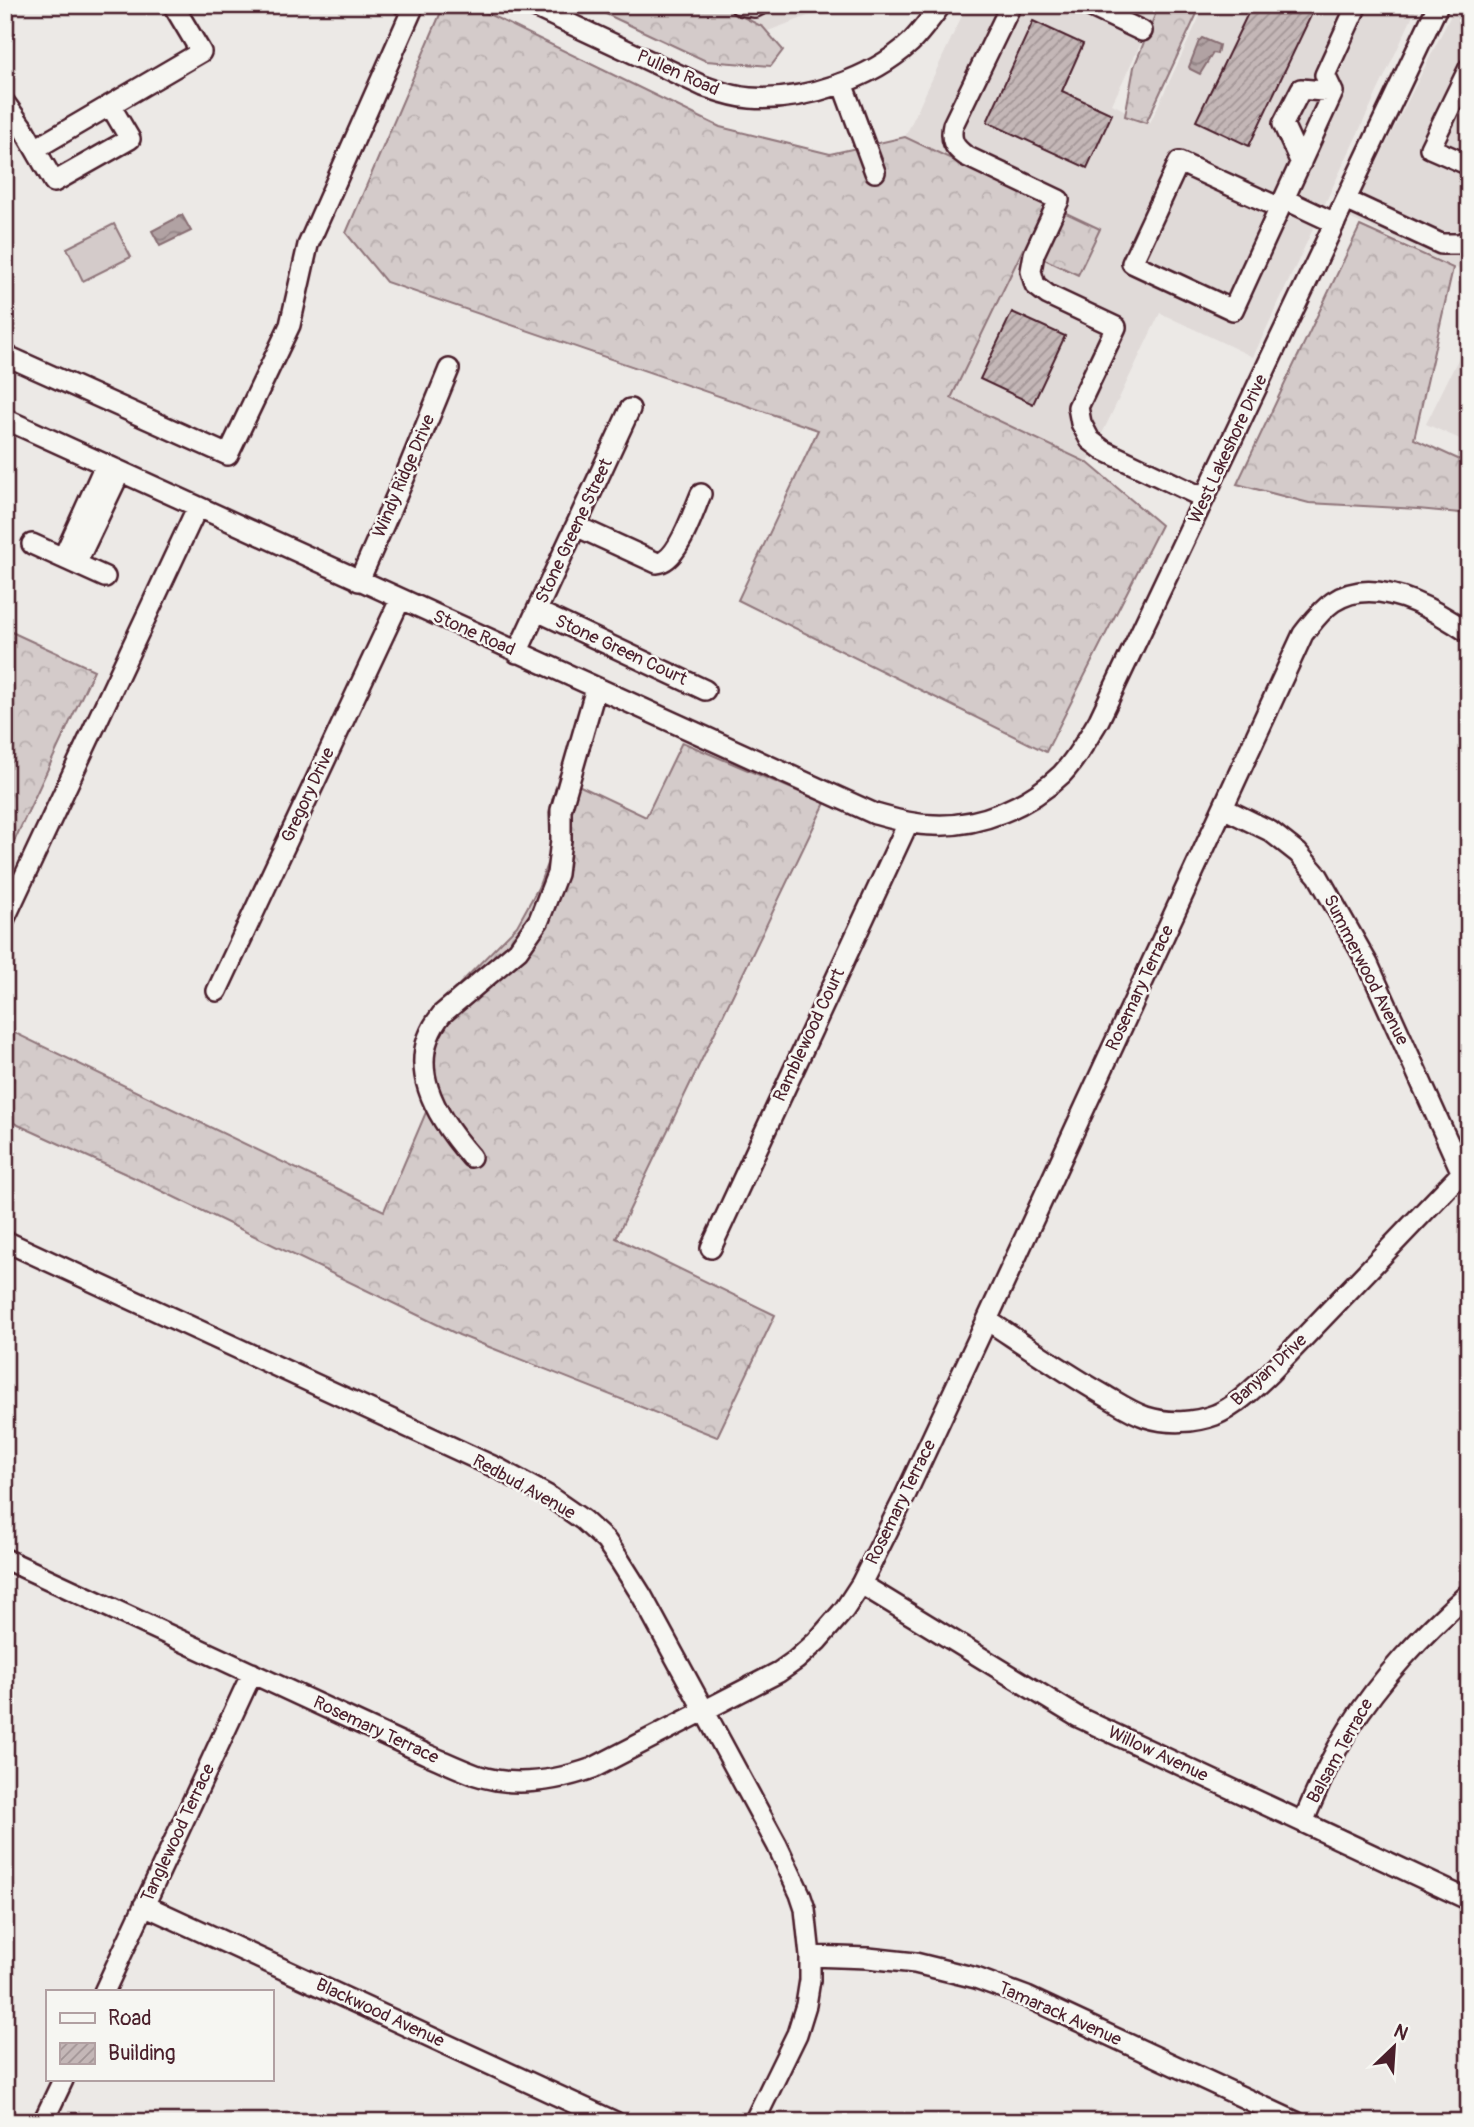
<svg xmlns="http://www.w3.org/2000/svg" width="1474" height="2127" font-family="Pangolin,sans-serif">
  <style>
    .built { fill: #e0dad8 }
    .forest { fill: url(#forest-crowns); stroke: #8f757a; stroke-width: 2 }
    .pitch { fill: #d4cbca; stroke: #8f757a; stroke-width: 2 }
    .water { fill: url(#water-waves); stroke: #886e73; stroke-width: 2 }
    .building { fill: url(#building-hatch); stroke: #4a1f2b; stroke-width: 2 }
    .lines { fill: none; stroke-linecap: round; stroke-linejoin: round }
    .minor-casing { stroke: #4a1f2b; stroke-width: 24 }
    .minor { stroke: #f6f6f2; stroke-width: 19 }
    .labels { text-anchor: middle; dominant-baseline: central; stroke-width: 5; stroke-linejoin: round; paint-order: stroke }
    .street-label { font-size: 18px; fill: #4a1f2b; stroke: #f6f6f2 }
  </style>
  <defs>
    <pattern id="forest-crowns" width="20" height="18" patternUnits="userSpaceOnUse" patternTransform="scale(1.75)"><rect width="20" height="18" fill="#d4cbca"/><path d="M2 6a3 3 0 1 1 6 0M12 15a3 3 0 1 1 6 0" fill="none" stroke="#b8aeae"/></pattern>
    <pattern id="water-waves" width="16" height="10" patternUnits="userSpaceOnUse" patternTransform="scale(1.75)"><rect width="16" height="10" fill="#b1a2a3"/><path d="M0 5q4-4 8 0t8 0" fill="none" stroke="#928385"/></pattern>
    <pattern id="building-hatch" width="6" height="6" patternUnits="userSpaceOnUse" patternTransform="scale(1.75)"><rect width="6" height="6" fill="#c4b7b7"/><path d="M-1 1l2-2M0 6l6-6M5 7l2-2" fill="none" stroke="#a19495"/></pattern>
  </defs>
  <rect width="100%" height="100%" fill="#ece9e6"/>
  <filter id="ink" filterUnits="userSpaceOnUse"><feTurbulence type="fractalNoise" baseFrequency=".0143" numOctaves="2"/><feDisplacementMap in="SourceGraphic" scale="14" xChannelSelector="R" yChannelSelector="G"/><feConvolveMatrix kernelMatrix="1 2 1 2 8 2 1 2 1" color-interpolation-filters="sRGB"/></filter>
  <g filter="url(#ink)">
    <path class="built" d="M711 5H837L733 44Z
      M967 5H1159L1112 104 1150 123 1205 5H1418L1253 357 1160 313 1088 463 951 398 1023 248 1099 229 905 137Z
      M1456 5H1469V274L1349 218Z
      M1469 337V443L1426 424Z"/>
    <path class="forest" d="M444 5H470L720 127 830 154 905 137 1100 229 1078 275 1023 249 951 398 1088 463 1161 525 1046 752 738 600 818 430 386 282 346 233Z
      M587 5H726L733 12 763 27 783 50 771 66 706 61Z
      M1159 5H1201L1146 123 1125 116 1134 67Z
      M1360 226 1453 268 1414 439 1469 464V517L1460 513 1418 509 1309 503 1237 484Z
      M5 629 94 670 5 861Z
      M682 742 825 803 616 1238 775 1315 717 1437 459 1335 139 1180 5 1119V1028L384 1211 427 1110 414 1067 421 1029 439 1005 517 926 538 888 551 853 549 812 559 776 646 817Z"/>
    <path class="pitch" d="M114 224 131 257 83 281 67 248Z"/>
    <path class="water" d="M1202 38 1219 45 1217 54 1213 53 1200 74 1190 69 1189 67 1199 41Z
      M182 215 191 231 160 246 152 231Z"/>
    <path class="building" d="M1252 5H1316L1249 146 1196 121Z
      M1033 21 1083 44 1062 91 1112 114 1087 168 987 122Z
      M1012 312 1065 336 1033 404 980 379Z"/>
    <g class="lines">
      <g class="minor-casing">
        <path id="minor" d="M530 5 703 86C718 91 733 97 750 98 803 102 871 79 910 43 921 32 931 18 941 5
          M740 5 755 7 759 5
          M1011 5 953 125C950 139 953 147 966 156L1059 200 1034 254 1031 271 1035 285 1048 295 1116 327 1078 407 1081 423 1090 440 1103 450 1204 498
          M1087 5 1142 31
          M1469 68 1430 148 1469 165
          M842 83 875 172
          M5 103 23 128 54 182 130 139 110 105
          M35 149 201 52 173 5
          M1301 163 1283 124 1301 89 1333 92
          M1284 199 1335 223
          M1346 200 1441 244H1459L1469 240
          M1280 208 1179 162 1132 263 1233 310 1333 92 1325 75 1357 5
          M5 355 228 455 290 325 308 245 412 10 403 5
          M5 419 875 814C894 819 913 825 934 825 980 827 1029 806 1062 774 1077 758 1088 738 1099 720L1438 5
          M576 526 657 563C678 562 693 512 701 494
          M32 544 105 577
          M63 558 105 465
          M76 564 120 472
          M359 581 406 474 449 369
          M537 611 705 690
          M517 653 630 409
          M1223 808 1270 831 1298 853 1318 876 1368 964 1462 1173
          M5 918 197 508
          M217 991 400 600
          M471 1157C436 1117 402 1063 442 1014L518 950 539 920 557 874 561 840V810L596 688
          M5 1241 501 1470 547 1495 583 1520 606 1541 620 1561 642 1596 777 1845 800 1894 805 1909 810 1956V1980L806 2005 797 2034 754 2122
          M711 1248 908 823
          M987 1320C1025 1345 1064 1372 1104 1395 1118 1403 1131 1412 1146 1417 1168 1424 1194 1423 1215 1415 1236 1406 1253 1389 1270 1373L1469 1165
          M5 1559 426 1754C443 1761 459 1769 476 1775 514 1788 556 1781 593 1768L779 1672 796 1660 817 1641 844 1610 861 1584 904 1498 987 1320 1303 634C1312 623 1320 611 1333 602 1374 574 1433 608 1469 633
          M861 1584 1078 1717 1469 1900
          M1303 1822C1317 1790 1330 1759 1348 1730 1381 1677 1423 1634 1469 1593
          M144 1905 615 2122
          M810 1956 868 1958 915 1963 976 1978 1027 1997 1296 2122
          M104 1992 252 1673
          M43 2122 63 2080"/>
      </g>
      <use href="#minor" class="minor"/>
    </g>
  </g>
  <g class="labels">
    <g class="street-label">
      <text transform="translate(678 73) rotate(24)">Pullen Road</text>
      <text transform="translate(1228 449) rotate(-65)">West Lakeshore Drive</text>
      <text transform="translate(404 476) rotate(-67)">Windy Ridge Drive</text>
      <text transform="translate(574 531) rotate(-65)">Stone Greene Street</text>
      <text transform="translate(474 633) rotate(24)">Stone Road</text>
      <text transform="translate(621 650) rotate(25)">Stone Green Court</text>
      <text transform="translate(308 795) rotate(-65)">Gregory Drive</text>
      <text transform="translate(1366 970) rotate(63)">Summerwood Avenue</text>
      <text transform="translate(1140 988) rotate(-65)">Rosemary Terrace</text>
      <text transform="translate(809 1035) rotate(-65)">Ramblewood Court</text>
      <text transform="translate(1269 1370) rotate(-43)">Banyan Drive</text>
      <text transform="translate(524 1487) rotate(29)">Redbud Avenue</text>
      <text transform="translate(901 1502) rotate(-64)">Rosemary Terrace</text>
      <text transform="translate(376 1730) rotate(25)">Rosemary Terrace</text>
      <text transform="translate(1340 1751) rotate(-61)">Balsam Terrace</text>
      <text transform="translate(1158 1754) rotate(25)">Willow Avenue</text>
      <text transform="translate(178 1833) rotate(-65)">Tanglewood Terrace</text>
      <text transform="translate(380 2013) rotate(25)">Blackwood Avenue</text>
      <text transform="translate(1060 2014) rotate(24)">Tamarack Avenue</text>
    </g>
  </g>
  <rect width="1474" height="2127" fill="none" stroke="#f6f6f2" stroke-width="28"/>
  <rect x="14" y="14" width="1446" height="2099" fill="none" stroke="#4a1f2b" stroke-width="2.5" filter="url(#ink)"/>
  <rect x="46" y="1990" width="228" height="91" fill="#f6f6f2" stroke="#b1a0a2" stroke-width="2"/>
  <rect x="60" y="2013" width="35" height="10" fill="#f6f6f2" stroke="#b1a0a2" stroke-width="2"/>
  <text x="108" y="2025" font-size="21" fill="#4a1f2b">Road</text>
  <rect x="60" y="2043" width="35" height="21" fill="url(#building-hatch)" stroke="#b1a0a2" stroke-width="2"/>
  <text x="108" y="2060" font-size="21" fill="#4a1f2b">Building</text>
  <g transform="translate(1394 2047) rotate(25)" stroke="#f6f6f2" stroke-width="5" paint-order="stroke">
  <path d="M0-5L12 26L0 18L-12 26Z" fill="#4a1f2b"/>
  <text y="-10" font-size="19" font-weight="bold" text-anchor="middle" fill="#4a1f2b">N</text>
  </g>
</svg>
